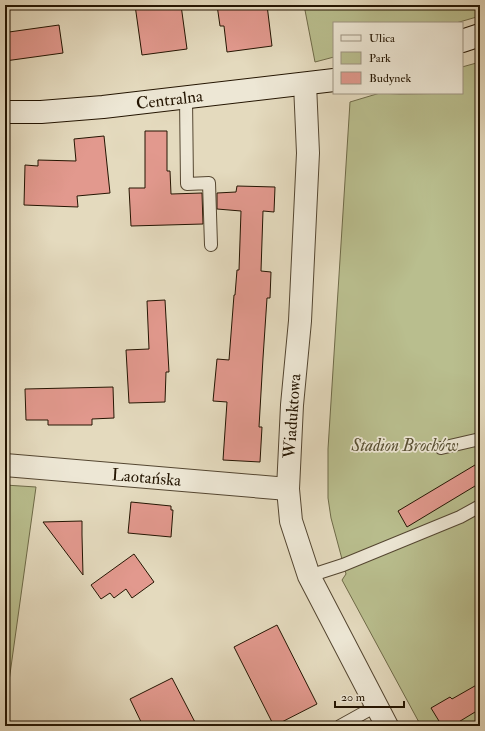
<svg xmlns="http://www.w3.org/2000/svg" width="485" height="731" font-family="'IM FELL Double Pica',serif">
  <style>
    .green { fill: #b9be8e; stroke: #6e6a48 }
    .building { fill: #e2998e; stroke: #241502 }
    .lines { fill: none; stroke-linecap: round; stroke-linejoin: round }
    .lane-casing { stroke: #544631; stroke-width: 14 }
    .street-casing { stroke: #544631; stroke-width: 24 }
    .secondary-casing { stroke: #241502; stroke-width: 24 }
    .lane { stroke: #ede7d5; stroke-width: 12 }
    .street { stroke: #ede7d5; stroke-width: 22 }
    .secondary { stroke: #ede7d5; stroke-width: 22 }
    .labels { text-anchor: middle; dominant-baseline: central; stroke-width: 3.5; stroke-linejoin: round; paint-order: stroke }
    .street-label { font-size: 17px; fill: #241502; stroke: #ede7d5 }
    .park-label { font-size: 17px; font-style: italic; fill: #585033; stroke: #ede7d5 }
  </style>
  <rect width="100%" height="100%" fill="#e4dabe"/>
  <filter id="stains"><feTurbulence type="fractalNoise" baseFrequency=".005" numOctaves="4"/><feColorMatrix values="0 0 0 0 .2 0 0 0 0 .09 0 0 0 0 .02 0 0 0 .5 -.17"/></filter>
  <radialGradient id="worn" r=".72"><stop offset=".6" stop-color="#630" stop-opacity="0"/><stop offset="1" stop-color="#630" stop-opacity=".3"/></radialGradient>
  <path class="green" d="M304 5H480V16L456 23H334V57L315 62Z
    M480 62V726H421L342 580 346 574 331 518 328 498V449L350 102 380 93 400 94 462 93V67Z
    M5 485 36 487 5 710Z"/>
  <path class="building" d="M135 5H181L187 49 142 55Z
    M217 5H267L272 46 227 52 224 26H220Z
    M59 25 63 53 5 61V53L9 32Z
    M145 131H167V171H170L171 194 202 193 203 224 131 226 129 188H145Z
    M104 136 110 193 77 196 78 207 24 205 25 165 38 166V160L76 161 74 139Z
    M237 186 275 187 274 212 263 211 261 271 271 272 270 298H267L263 358 259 427H262L260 462 223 460 227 402 213 401 217 359 229 360 234 295H235L237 270H239L241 211 217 209V193L236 192Z
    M165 300 169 372H166L165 402 129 403 126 350 149 349 147 301Z
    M113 387 114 418 92 419V425H48V420H26L25 389Z
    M480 462V483L407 527 398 511Z
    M131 502 171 506V510H173L171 537 128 533Z
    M82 521V535L83 575 43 522Z
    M134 554 154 582 132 598 126 589 114 598 110 593 101 599 91 585Z
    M277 625 317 704 274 726 234 647Z
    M172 678 197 726H143L130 699Z
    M480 683V709L452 726H442L431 708 450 697 452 699Z"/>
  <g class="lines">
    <g class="lane-casing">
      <path id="lane" d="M186 98 187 184 209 183 211 245
        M441 448 480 439
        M309 576 343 565 460 517 480 506
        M340 726 376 706"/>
    </g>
    <g class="street-casing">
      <g id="street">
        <path d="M305 84 308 153 300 321 292 405 288 489 291 521 309 576 387 726"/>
        <path id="s1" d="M5 465 288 489"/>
      </g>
    </g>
    <g class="secondary-casing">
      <g id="secondary">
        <path d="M462 41 480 35"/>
        <path id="s2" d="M5 112H41L103 107 334 80"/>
      </g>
    </g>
    <use href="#lane" class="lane"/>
    <use href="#street" class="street"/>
    <use href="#secondary" class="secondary"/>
  </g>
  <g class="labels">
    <g class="street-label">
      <text stroke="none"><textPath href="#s2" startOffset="165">Centralna</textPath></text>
      <text transform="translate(292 416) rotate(-86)">Wiaduktowa</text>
      <text stroke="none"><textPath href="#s1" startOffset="142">Laotańska</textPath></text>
    </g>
    <g class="park-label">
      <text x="405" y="445">Stadion Brochów</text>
    </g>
  </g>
  <rect width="485" height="731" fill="none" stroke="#e4dabe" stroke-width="20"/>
  <rect x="6" y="6" width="473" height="719" fill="none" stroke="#241502" stroke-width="2"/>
  <rect x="10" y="10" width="465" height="711" fill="none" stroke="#241502"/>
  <rect x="333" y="22" width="130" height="72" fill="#ede7d5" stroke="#9d9381"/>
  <rect x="341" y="35" width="20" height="6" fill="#ede7d5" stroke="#9d9381"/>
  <text x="369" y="42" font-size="12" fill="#241502">Ulica</text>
  <rect x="341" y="52" width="20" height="12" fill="#b9be8e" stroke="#9d9381"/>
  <text x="369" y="62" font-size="12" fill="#241502">Park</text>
  <rect x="341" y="72" width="20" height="12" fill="#e2998e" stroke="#9d9381"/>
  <text x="369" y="82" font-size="12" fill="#241502">Budynek</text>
  <path d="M335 701v6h69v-6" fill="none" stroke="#241502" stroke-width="2"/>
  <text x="341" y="701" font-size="12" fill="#241502" stroke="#ede7d5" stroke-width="3" paint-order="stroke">20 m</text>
  <rect width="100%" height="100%" filter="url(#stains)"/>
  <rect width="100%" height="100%" fill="url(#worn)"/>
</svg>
